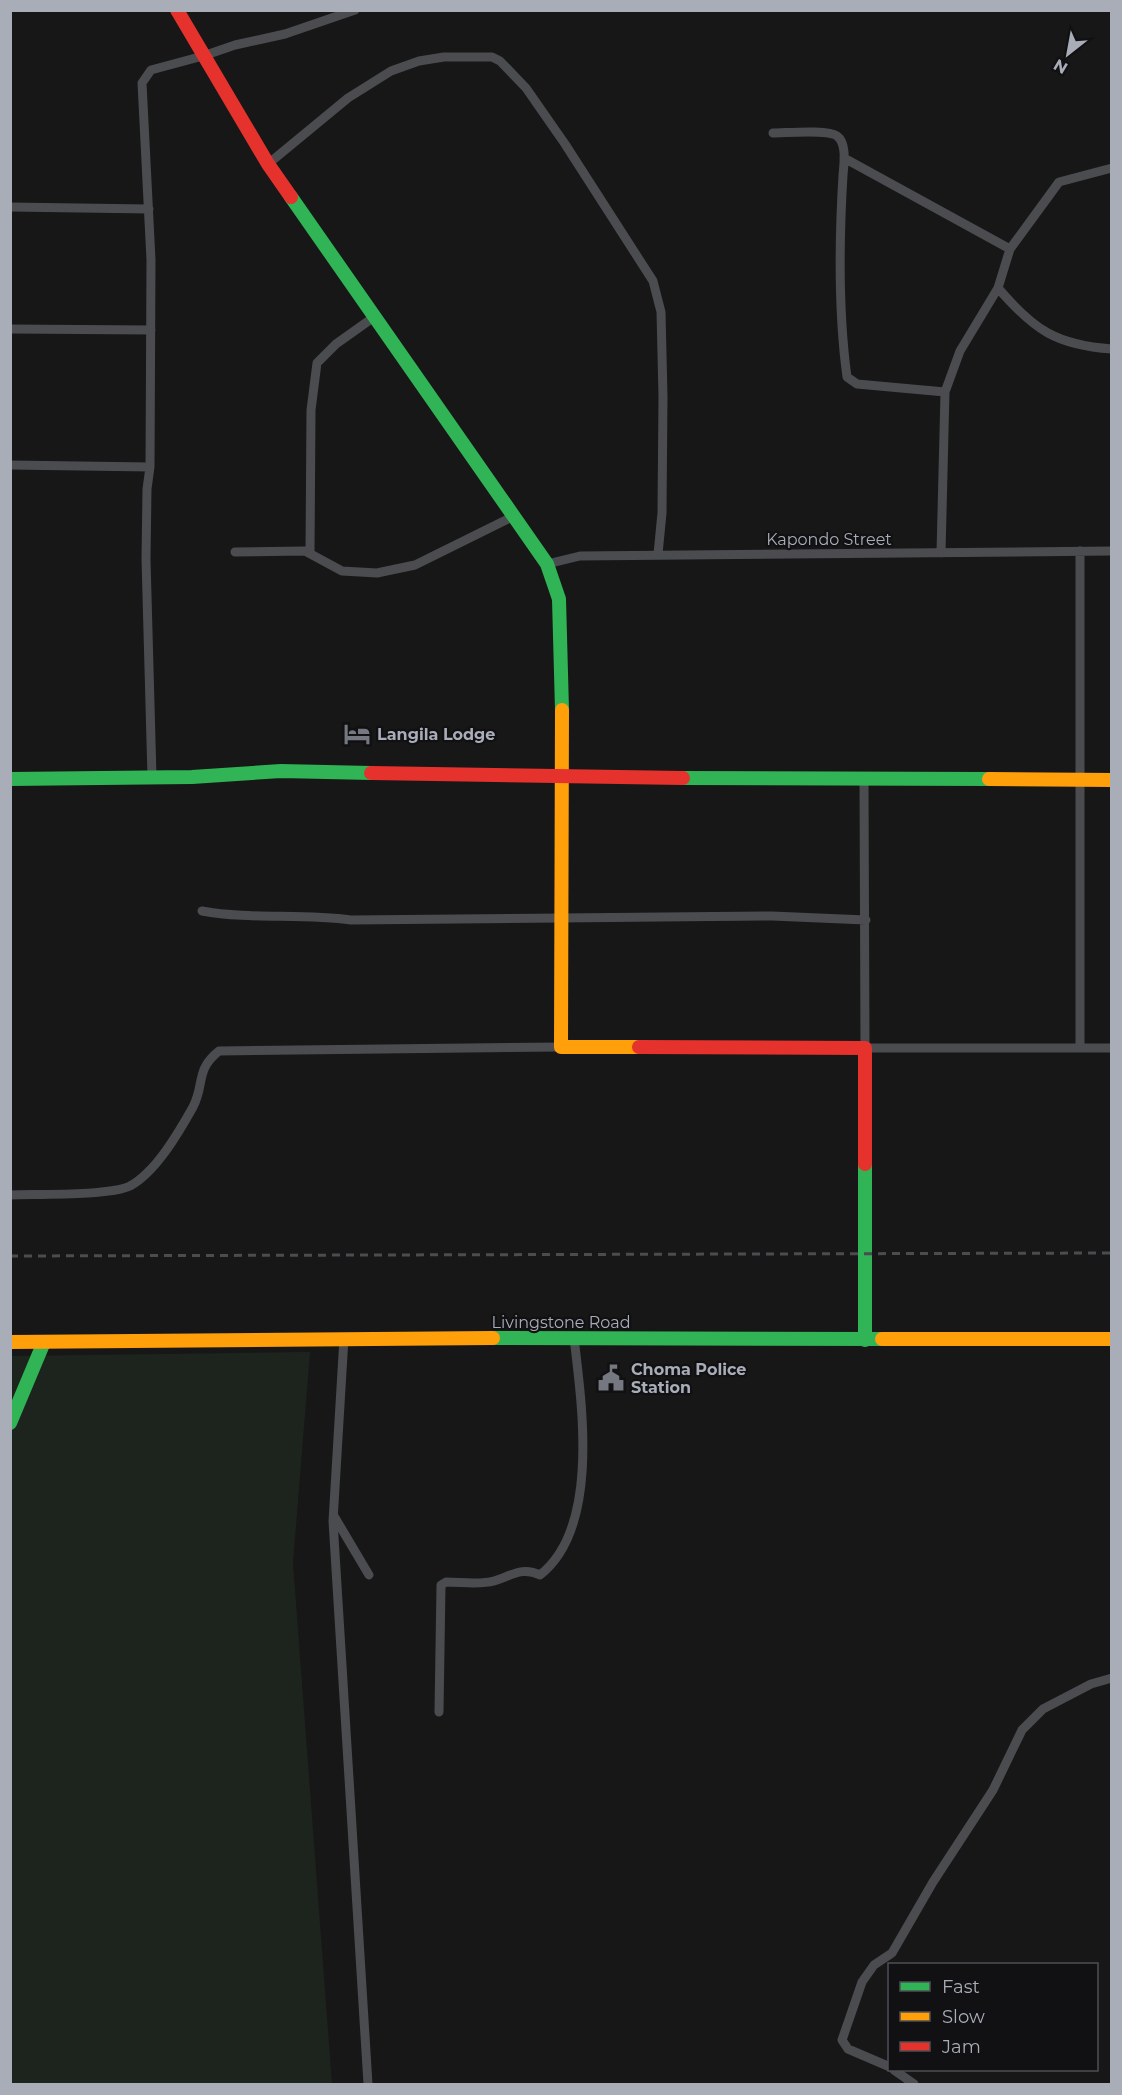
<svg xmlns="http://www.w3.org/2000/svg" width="1122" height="2095" font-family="Montserrat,sans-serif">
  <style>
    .green { fill: #1d241e }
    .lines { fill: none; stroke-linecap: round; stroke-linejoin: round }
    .street { stroke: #4b4c50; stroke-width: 9 }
    .fast { stroke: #30b455; stroke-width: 14 }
    .slow { stroke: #ff9f0a; stroke-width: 14 }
    .jam { stroke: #e5322d; stroke-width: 14 }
    .rail { stroke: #4b4c4f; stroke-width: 3; stroke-dasharray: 8 6; stroke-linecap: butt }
    .labels { text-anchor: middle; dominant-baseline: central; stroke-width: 4.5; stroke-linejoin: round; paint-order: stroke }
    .street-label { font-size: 16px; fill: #a8adb8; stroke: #111113 }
    .poi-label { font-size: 16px; font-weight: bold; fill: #a8adb8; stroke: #111113; text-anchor: start }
  </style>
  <rect width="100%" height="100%" fill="#171717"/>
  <path class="green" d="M310 1352 293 1563 332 2084H11L10 1356Z"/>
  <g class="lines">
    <path class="street" d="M773 133C786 133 828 129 837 136 847 143 844 164 843 175 839 241 838 311 847 377L857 384 945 392
      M844 158 1010 249 998 288 960 351 945 392 941 553
      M268 164 348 98 391 71 419 61 444 57H492L500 61 526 88 565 144 653 281 661 312 663 397 662 513 658 554
      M10 207 149 209
      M1010 249 1059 182 1112 168
      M998 288C1034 330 1056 345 1112 349
      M10 329 151 330
      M10 465 150 467
      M235 552 305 551 342 571 377 573 415 565 512 517
      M310 553 311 410 317 363 336 344 374 317
      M547 564 580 556 1112 551
      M152 777 146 559 147 489 150 467 151 260 142 83 151 70 203 56 235 45 285 34 355 10
      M864 778 865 1048H1112
      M202 911C251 920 302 913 351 920L772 916 866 920
      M1080 1047V551
      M10 1195C37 1194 109 1196 130 1186 156 1172 179 1132 193 1107 205 1084 195 1070 219 1051L561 1047
      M344 1338 333 1521 368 2084
      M334 1516 369 1575
      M439 1712 441 1585 446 1582C461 1582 480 1585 494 1581 511 1576 522 1566 540 1575 600 1528 582 1405 574 1338
      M890 2067 848 2049 842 2040 862 1982 874 1965 892 1953 933 1882 993 1790 1022 1730 1043 1709 1091 1684 1112 1678
      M894 2070 914 2084"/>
    <path class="fast" d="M291 197 547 564 559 599 562 710
      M683 778 989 779
      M10 779 192 777 281 771 371 773
      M865 1164V1340
      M493 1338 882 1339
      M10 1423 44 1342"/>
    <path class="slow" d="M562 710 561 1047H639
      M989 779 1112 780
      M882 1339H1112
      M10 1342 493 1338"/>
    <path class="jam" d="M177 10 268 164 291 197
      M371 773 683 778
      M639 1047 865 1048V1164"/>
    <path class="rail" d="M10 1256 1112 1253"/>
  </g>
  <defs>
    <g id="hotel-bare" transform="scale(2.07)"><path d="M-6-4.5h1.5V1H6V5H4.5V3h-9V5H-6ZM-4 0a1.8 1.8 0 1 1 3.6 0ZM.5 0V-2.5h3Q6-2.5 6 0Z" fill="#757880" stroke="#111113" stroke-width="2.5" paint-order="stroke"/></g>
    <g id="civic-bare" transform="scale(2.07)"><path d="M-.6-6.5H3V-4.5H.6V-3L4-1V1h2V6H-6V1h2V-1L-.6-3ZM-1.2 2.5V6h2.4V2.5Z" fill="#757880" stroke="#111113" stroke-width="2.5" paint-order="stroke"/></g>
  </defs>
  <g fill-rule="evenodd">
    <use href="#hotel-bare" x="357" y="734"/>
    <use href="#civic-bare" x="611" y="1378"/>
  </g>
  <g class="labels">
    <g class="street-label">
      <text x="829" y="539">Kapondo Street</text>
      <text x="561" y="1322">Livingstone Road</text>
    </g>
    <g class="poi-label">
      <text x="377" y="734">Langila Lodge</text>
      <text x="631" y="1369">Choma Police<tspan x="631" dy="18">Station</tspan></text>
    </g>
  </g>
  <rect width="1122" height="2095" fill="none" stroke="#a8adb8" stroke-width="24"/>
  <rect x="888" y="1963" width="210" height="108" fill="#111113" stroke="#4d4f55" stroke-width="1.5"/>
  <rect x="900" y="1982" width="30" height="9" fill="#30b455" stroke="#4d4f55" stroke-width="1.5"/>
  <text x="942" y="1993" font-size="18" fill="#a8adb8">Fast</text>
  <rect x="900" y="2012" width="30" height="9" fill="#ff9f0a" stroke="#4d4f55" stroke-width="1.5"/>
  <text x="942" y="2023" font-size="18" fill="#a8adb8">Slow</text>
  <rect x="900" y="2042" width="30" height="9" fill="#e5322d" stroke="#4d4f55" stroke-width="1.5"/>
  <text x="942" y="2053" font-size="18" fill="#a8adb8">Jam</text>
  <g transform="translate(1068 54) rotate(211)" stroke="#111113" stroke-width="4.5" paint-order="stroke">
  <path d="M0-4.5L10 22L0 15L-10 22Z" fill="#a8adb8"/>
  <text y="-9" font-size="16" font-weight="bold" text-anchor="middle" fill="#a8adb8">N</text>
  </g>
</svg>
